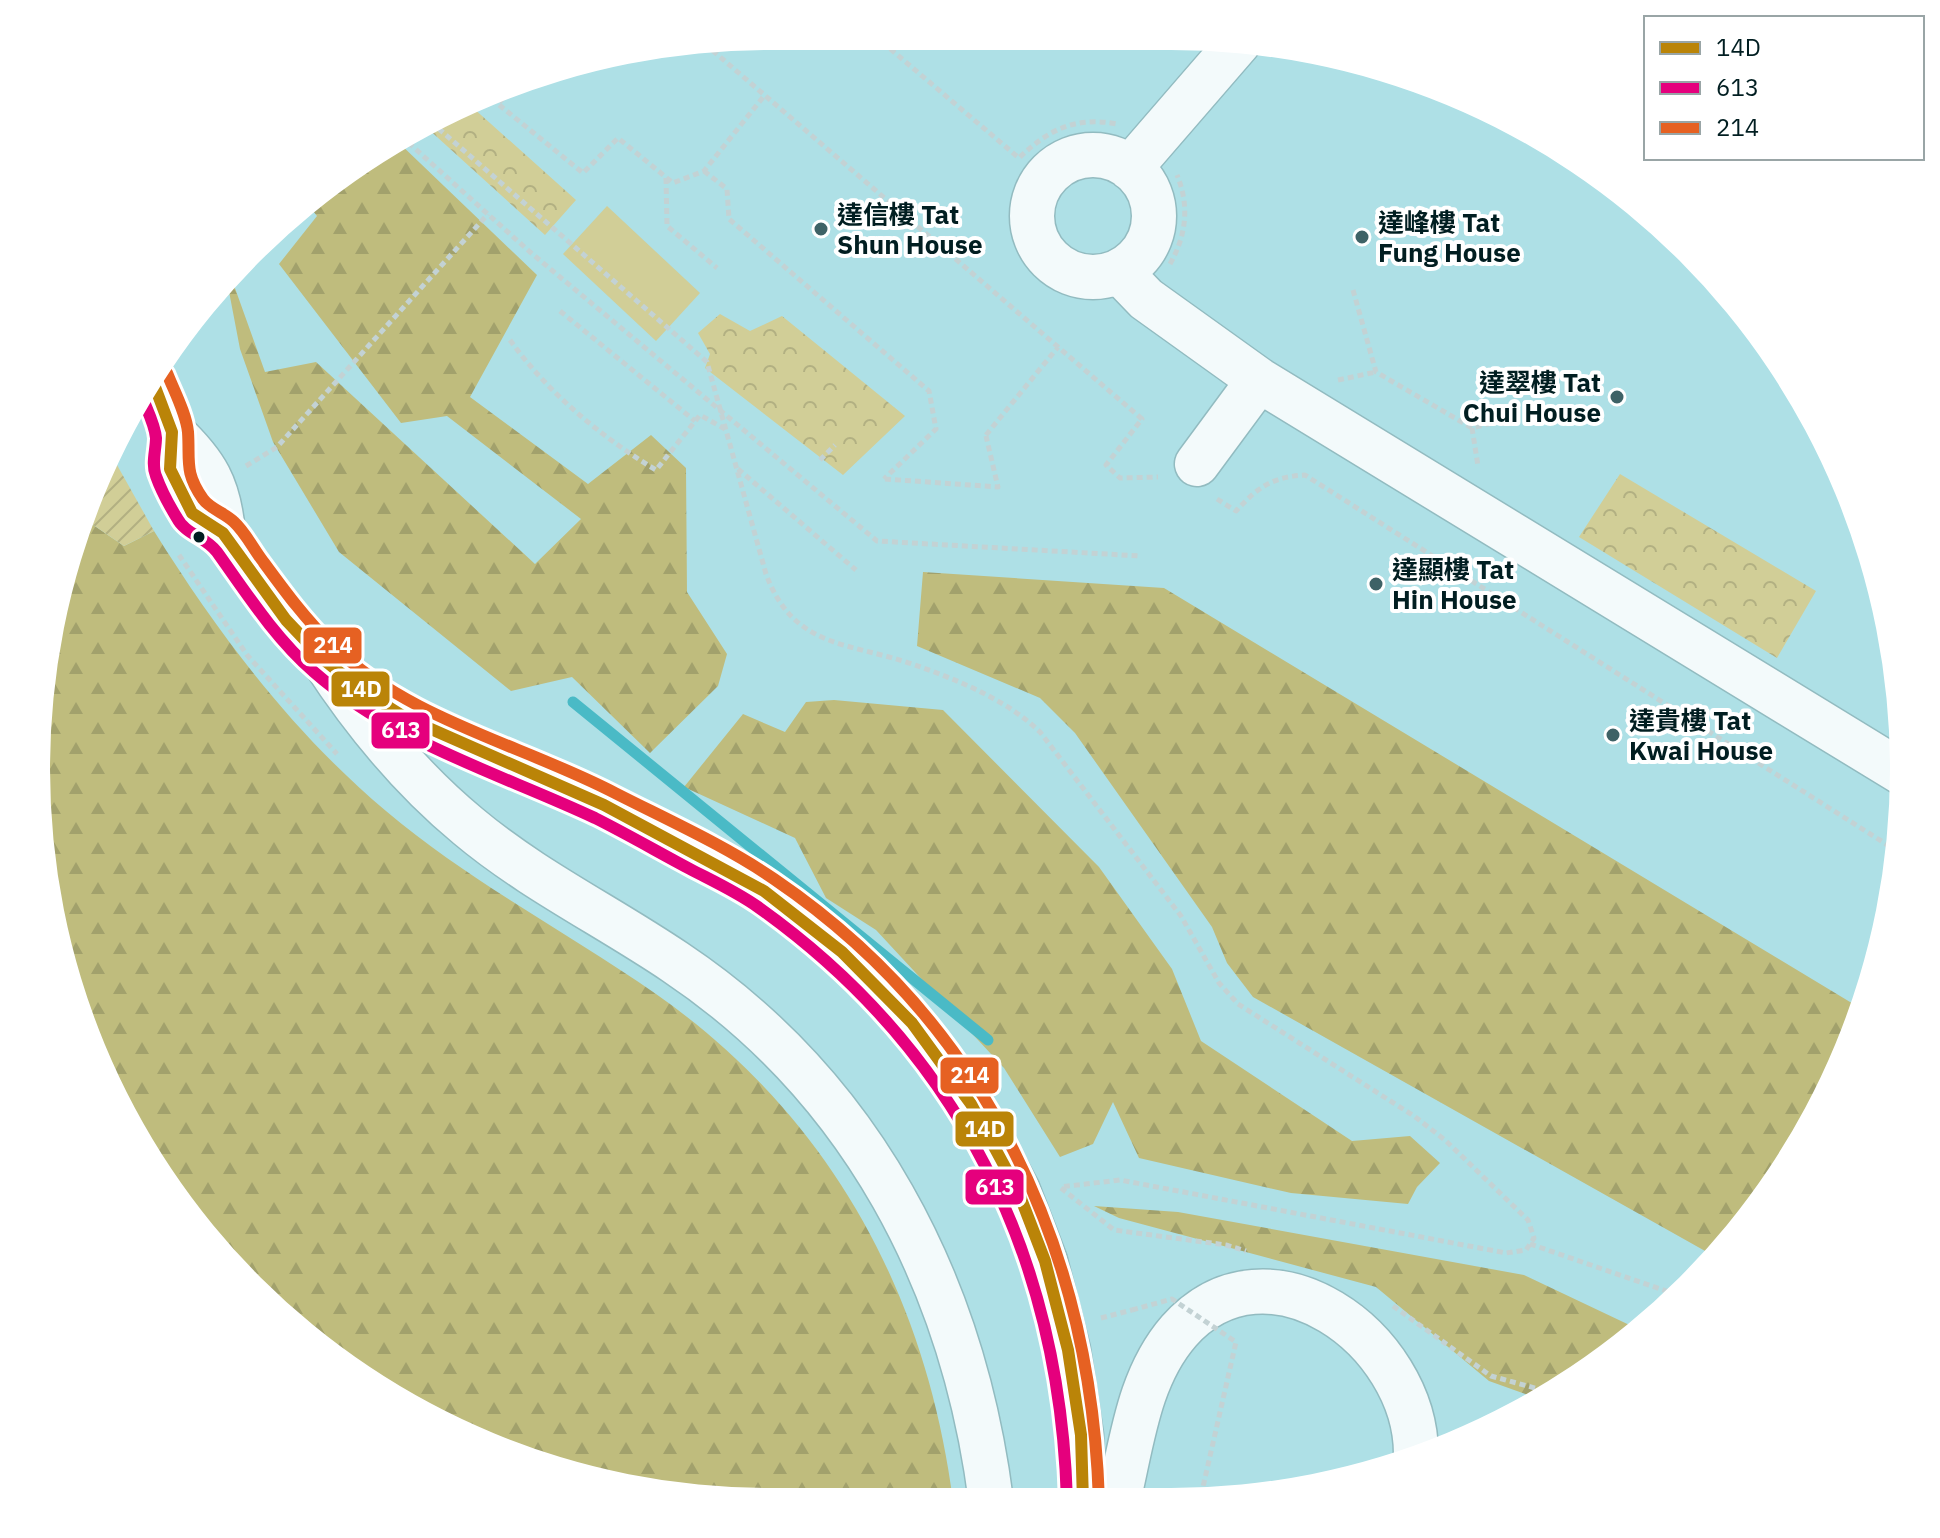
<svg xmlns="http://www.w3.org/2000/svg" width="1940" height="1538" font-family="'IBM Plex Sans','Noto Sans TC',sans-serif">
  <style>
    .forest { fill: url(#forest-firs) }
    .park { fill: url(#park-crowns) }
    .garden { fill: url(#garden-furrows) }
    .pitch { fill: #d1ce97 }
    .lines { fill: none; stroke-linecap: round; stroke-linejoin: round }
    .stream { stroke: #4abac6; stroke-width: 11 }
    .minor-casing { stroke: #92bbc0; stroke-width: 47 }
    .major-casing { stroke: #92bbc0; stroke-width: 47 }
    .highway-casing { stroke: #92bbc0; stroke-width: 47 }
    .path { stroke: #c3d2d4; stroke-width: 5; stroke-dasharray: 6 4; stroke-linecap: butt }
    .minor { stroke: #f3fafb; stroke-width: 44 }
    .major { stroke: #f3fafb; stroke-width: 44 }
    .highway { stroke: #f3fafb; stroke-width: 44 }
    .path-bridge { stroke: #c3d2d4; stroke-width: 5; stroke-dasharray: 6 4; stroke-linecap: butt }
    .bus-1-casing { stroke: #fff; stroke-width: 18 }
    .bus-2-casing { stroke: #fff; stroke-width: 18 }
    .bus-3-casing { stroke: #fff; stroke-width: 18 }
    .bus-1 { stroke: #ba8408; stroke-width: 12 }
    .bus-2 { stroke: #e5007d; stroke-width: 12 }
    .bus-3 { stroke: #e66122; stroke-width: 12 }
    .poi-dot { fill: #3e6266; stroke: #fff; stroke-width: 3 }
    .bus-dot { fill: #011e21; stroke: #fff; stroke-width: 3 }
    .labels { text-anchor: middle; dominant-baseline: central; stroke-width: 8; stroke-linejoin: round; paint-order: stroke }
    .poi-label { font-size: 26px; font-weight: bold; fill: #011e21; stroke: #fff; text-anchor: start }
    .line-badge { stroke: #fff; stroke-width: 3 }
    .badge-label { font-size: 22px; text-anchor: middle; font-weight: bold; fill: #fff }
  </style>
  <defs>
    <pattern id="forest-firs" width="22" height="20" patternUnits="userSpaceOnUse" patternTransform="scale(2)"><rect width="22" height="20" fill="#bfbc7d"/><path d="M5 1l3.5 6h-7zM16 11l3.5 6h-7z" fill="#a2a16c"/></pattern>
    <pattern id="park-crowns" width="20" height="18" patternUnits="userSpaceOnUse" patternTransform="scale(2)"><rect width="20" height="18" fill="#d1ce97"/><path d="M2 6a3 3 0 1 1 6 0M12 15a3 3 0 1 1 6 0" fill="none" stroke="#b2b082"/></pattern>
    <pattern id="garden-furrows" width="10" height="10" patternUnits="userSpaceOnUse" patternTransform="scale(2)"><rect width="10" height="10" fill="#d1ce97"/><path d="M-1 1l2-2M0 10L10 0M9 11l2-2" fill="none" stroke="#b2b082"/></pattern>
  </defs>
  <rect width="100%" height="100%" fill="#aee0e6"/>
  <path class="forest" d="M396 140 537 275 470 397 588 484 651 435 686 468 687 592 727 654 718 686 650 753 572 677 511 691 339 552 273 442 240 349 227 281 231 277 265 372 316 362 535 564 581 519 447 416 401 423 279 264 317 216 309 206Z
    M86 520 124 546 154 531C219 635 292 732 386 811 470 882 567 932 656 994 830 1116 926 1293 953 1501L769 1502 626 1488 488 1446 323 1351 218 1252 134 1135 61 958 36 769 61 579Z
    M923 572 1164 588 1860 1008 1828 1094 1752 1216 1714 1256 1253 997 1227 963 1212 927 1075 733 1040 698 917 646Z
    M834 700 943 710 1099 867 1172 969 1201 1041 1352 1141 1410 1136 1440 1163 1417 1187 1408 1204 1291 1193 1139 1158 1113 1102 1093 1144 1060 1157 1004 1068 876 930 826 898 795 838 684 787 743 714 785 732 806 702Z
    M1094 1206 1178 1212 1524 1275 1640 1330 1542 1400 1489 1381 1376 1287 1119 1218Z"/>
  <path class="park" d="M471 106 576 200 545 235 426 127Z
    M720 314 750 331 782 316 905 416 843 475 705 368 710 354 698 333Z
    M1620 474 1816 591 1777 658 1579 537Z"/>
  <path class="garden" d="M112 456 154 531 124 546 86 520Z"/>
  <path class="pitch" d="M607 206 700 293 656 341 563 254Z"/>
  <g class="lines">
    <path class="stream" d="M573 702 988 1040"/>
    <g class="minor-casing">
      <path id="minor" d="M1032 216a61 61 0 1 1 122 0a61 61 0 1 1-122 0Z
        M1130 168 1239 42
        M1120 272 1146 299 1259 380 1901 772
        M1197 464 1259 380"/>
    </g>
    <g class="major-casing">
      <path id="major" d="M152 379 172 432 170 469 192 513 223 533 286 620 323 659 363 691 406 718 604 805 764 891 842 952 912 1023 971 1104 1018 1191 1045 1261 1068 1350 1081 1435 1083 1501
        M172 432C206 464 219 486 223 533"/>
    </g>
    <g class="highway-casing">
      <path id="highway" d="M323 659C364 722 410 778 468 826 531 879 607 916 675 962 862 1087 963 1282 991 1501
        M1118 1501C1132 1443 1138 1378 1179 1331 1268 1231 1416 1339 1416 1454"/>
    </g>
    <path class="path" d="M875 36 1019 158C1048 130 1075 116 1117 124
      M705 44 1142 419 1106 465 1120 478 1158 477
      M510 90 498 104 583 173 618 138 673 183 704 171 764 96
      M431 122 707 362 766 574C794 650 851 642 915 665 958 680 1007 700 1040 732L1181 916 1219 983 1238 1004 1414 1116 1445 1140 1528 1220 1534 1238 1526 1250 1506 1253 1120 1180 1060 1187
      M401 136 530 252 877 541 1141 556
      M704 171 727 189 729 219 929 391 936 429 884 479
      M666 178 667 226 717 268
      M1170 264C1186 236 1190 206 1177 175
      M1353 290 1376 372 1472 428 1545 410
      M560 311 695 421
      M510 340C547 392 601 437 656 470L700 415 725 429
      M1338 380 1376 372
      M1472 428 1478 466
      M986 435 1058 347
      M820 460 835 445
      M246 466 277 447 488 214
      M738 469 856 570
      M885 479 998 487 986 436
      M1217 499 1236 511C1258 487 1272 477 1305 475L1897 851
      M179 555 247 655 337 754
      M1061 1188 1114 1230 1226 1245 1246 1251
      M1530 1244 1678 1295
      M1393 1306 1491 1376 1553 1393
      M1101 1318 1132 1310"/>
    <use href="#minor" class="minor"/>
    <use href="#major" class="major"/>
    <use href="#highway" class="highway"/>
    <path class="path-bridge" d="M1132 1310 1172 1299 1236 1342 1200 1500"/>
    <g class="bus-1-casing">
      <path id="bus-1" d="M152 379 172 432 170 469 192 513 223 533 286 620 323 659 363 691 406 718 604 805 764 891 842 952 912 1023 971 1104 1018 1191 1045 1261 1068 1350 1081 1435 1083 1501"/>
    </g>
    <g class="bus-2-casing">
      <path id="bus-2" d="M141 394C146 408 155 424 156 438 156 450 151 464 156 476 161 490 169 505 177 518 185 534 206 537 217 552 247 594 275 638 314 672 395 743 499 773 595 818 627 834 658 852 690 869 713 881 737 892 758 907 959 1050 1060 1256 1067 1501"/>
    </g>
    <g class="bus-3-casing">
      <path id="bus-3" d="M167 373C174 391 186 413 188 432 190 461 184 472 203 499 210 509 225 513 234 522 245 532 253 548 262 560 284 590 305 619 332 645 409 720 521 744 615 793 668 820 726 846 774 879 986 1023 1091 1249 1099 1501"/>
    </g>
    <use href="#bus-1" class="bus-1"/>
    <use href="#bus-2" class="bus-2"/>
    <use href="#bus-3" class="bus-3"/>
  </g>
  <g class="poi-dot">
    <circle cx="821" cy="229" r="8"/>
    <circle cx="1362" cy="237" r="8"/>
    <circle cx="1617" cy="397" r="8"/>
    <circle cx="1376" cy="584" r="8"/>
    <circle cx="1613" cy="735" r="8"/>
  </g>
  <circle class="bus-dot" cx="199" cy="537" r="7"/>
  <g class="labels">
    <g class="poi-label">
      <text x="837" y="214">達信樓 Tat<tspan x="837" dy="30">Shun House</tspan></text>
      <text x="1378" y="222">達峰樓 Tat<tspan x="1378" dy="30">Fung House</tspan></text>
      <text x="1601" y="382" text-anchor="end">達翠樓 Tat<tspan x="1601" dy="30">Chui House</tspan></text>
      <text x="1392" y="569">達顯樓 Tat<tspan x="1392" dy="30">Hin House</tspan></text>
      <text x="1629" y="720">達貴樓 Tat<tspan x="1629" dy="30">Kwai House</tspan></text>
    </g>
  </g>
  <path d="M0 0H1940V1538H0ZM769 50H1171A719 719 0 0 1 1890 769V769A719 719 0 0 1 1171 1488H769A719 719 0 0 1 50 769V769A719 719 0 0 1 769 50Z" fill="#fff" fill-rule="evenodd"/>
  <g class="line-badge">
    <rect x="302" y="626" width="61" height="39" rx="8" fill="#e66122"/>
    <rect x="330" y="670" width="61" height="38" rx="8" fill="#ba8408"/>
    <rect x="370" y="711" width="61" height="39" rx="8" fill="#e5007d"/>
    <rect x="939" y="1056" width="61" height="39" rx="8" fill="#e66122"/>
    <rect x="954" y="1110" width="61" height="38" rx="8" fill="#ba8408"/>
    <rect x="964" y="1168" width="61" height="38" rx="8" fill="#e5007d"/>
  </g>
  <g class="badge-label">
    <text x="333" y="653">214</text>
    <text x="361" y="697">14D</text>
    <text x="401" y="738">613</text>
    <text x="970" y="1083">214</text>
    <text x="985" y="1137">14D</text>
    <text x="995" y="1195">613</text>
  </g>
  <rect x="1644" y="16" width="280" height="144" fill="#ffffff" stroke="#99a5a6" stroke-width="2"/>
  <rect x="1660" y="42" width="40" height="12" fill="#ba8408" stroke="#99a5a6" stroke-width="2"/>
  <text x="1716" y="56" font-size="24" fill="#011e21">14D</text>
  <rect x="1660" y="82" width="40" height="12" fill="#e5007d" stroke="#99a5a6" stroke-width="2"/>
  <text x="1716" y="96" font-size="24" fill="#011e21">613</text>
  <rect x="1660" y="122" width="40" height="12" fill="#e66122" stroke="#99a5a6" stroke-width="2"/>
  <text x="1716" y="136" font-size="24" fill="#011e21">214</text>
</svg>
